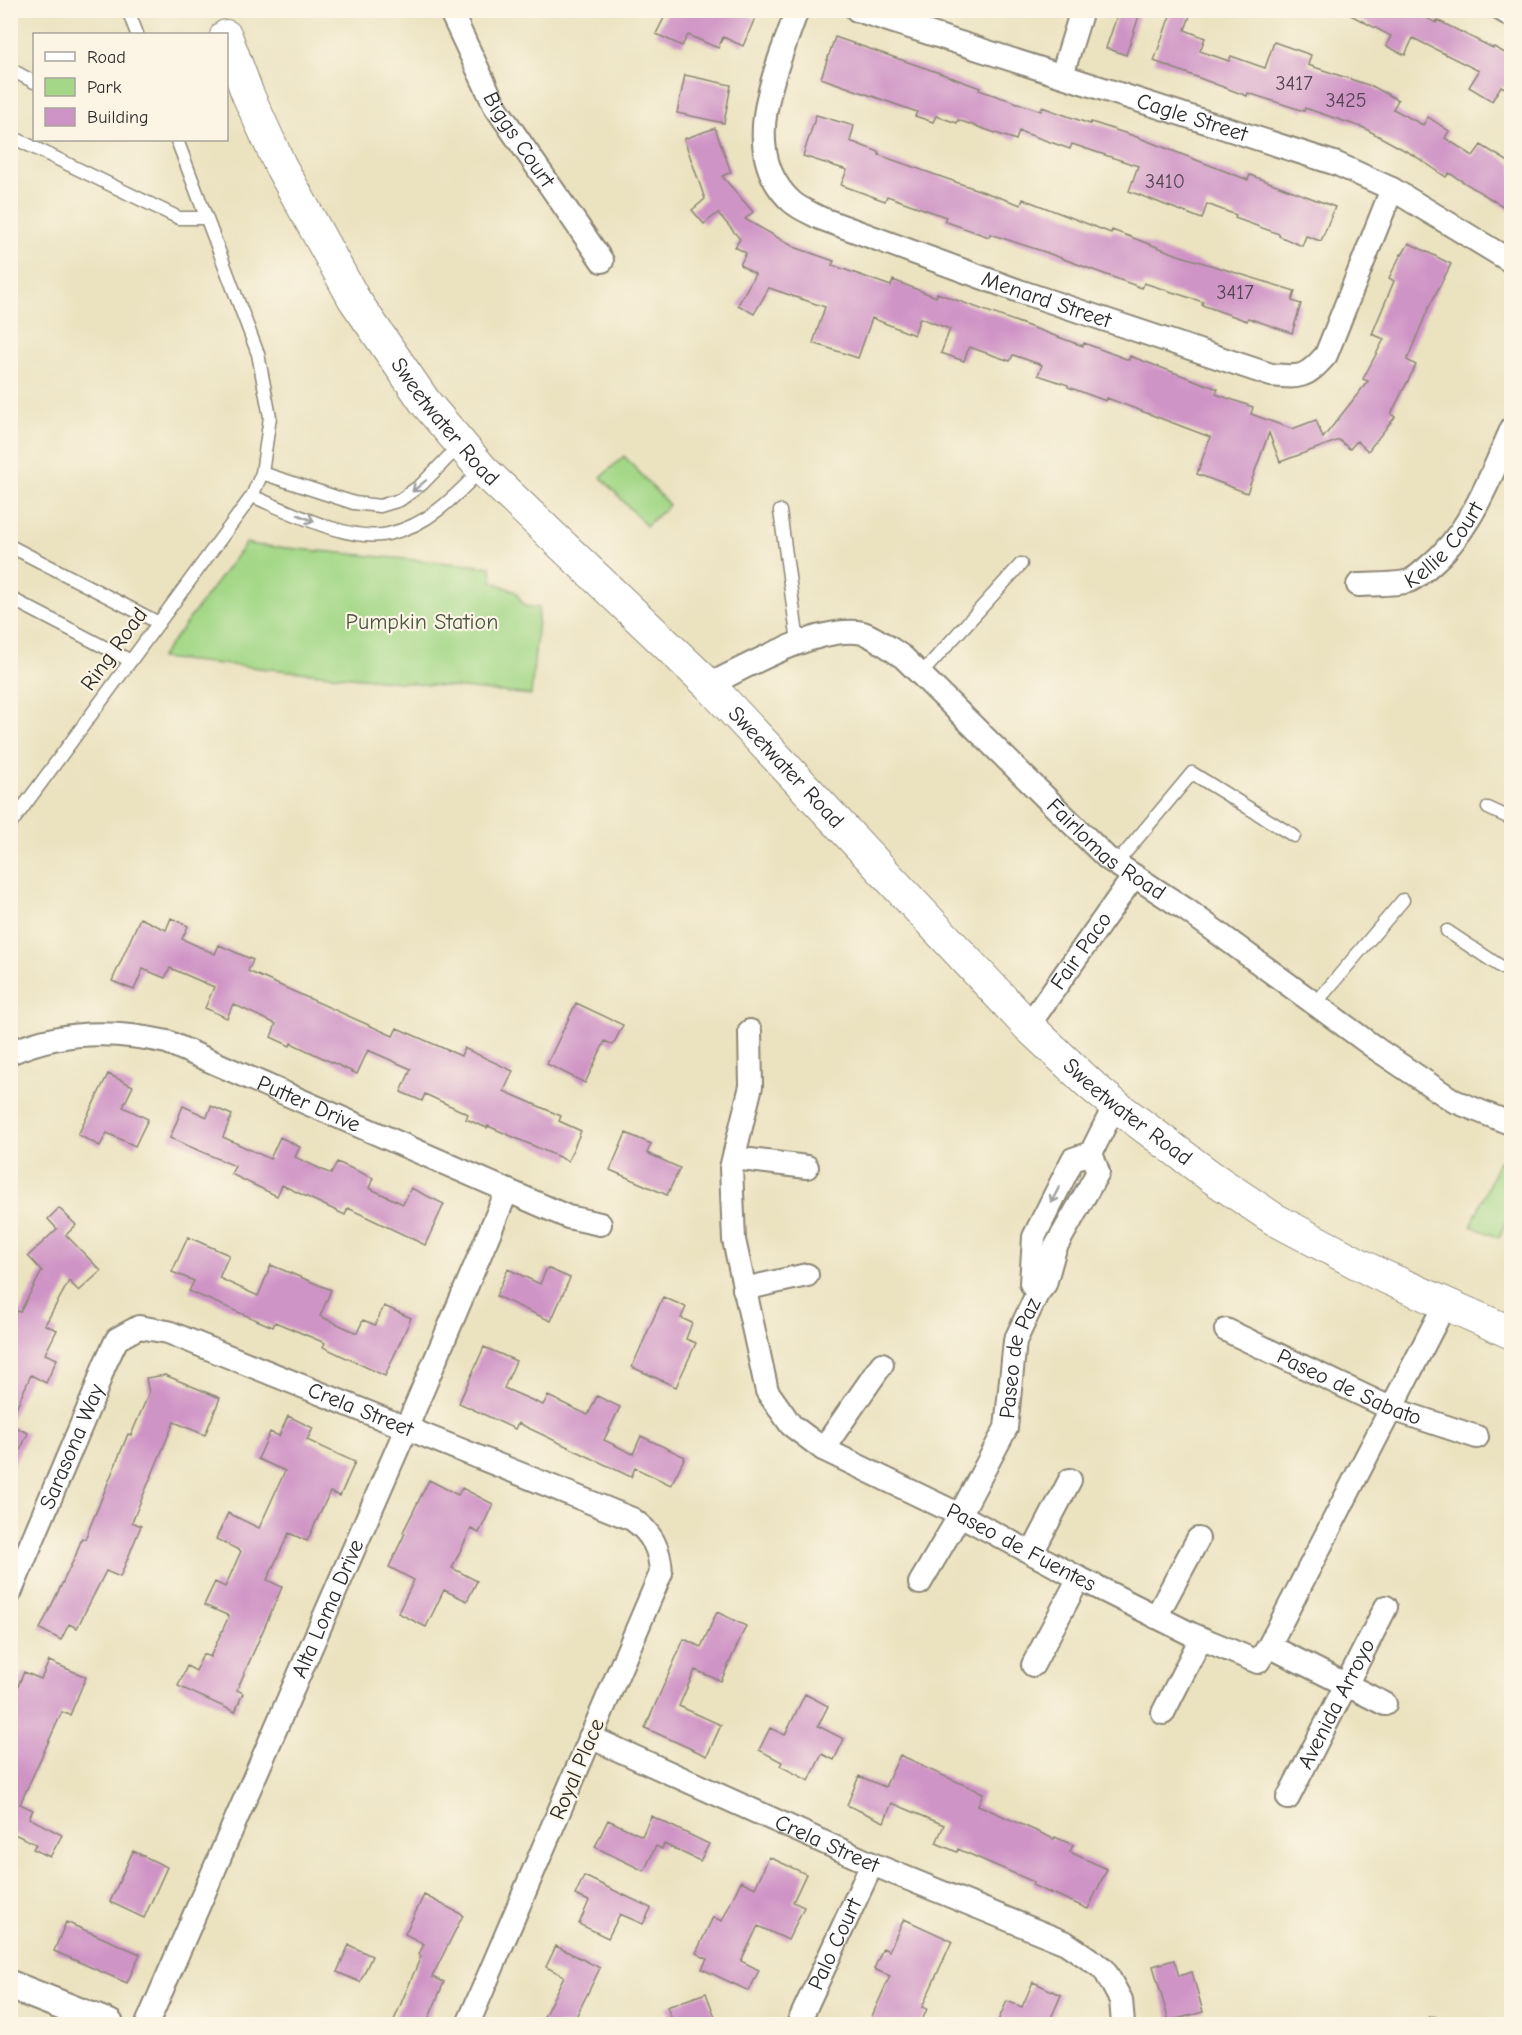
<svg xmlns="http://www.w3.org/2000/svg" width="1522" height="2035" font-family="'Comic Neue',sans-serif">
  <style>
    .green { fill: #a4d888; stroke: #68825a; stroke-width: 1.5 }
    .building { fill: #cf94c6 }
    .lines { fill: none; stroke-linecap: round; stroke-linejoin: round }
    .service-casing { stroke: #8b8676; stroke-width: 15 }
    .minor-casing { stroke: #8b8676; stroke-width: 26 }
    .tertiary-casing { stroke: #8b8676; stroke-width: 32 }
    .secondary-casing { stroke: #8b8676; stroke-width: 34 }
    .service { stroke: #fff; stroke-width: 12 }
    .minor { stroke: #fff; stroke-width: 22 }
    .tertiary { stroke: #fff; stroke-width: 28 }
    .secondary { stroke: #fff; stroke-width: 32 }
    .oneway { stroke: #a0a0a0 }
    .labels { text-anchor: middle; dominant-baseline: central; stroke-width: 4.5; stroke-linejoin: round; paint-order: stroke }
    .number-label { font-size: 20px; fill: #544552 }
    .street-label { font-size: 22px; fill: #2b2b2b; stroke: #fcf5e5 }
    .park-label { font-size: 22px; fill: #495642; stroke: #fcf5e5 }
  </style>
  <rect width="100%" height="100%" fill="#fcf5e5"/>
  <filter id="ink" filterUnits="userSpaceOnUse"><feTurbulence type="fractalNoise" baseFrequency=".0167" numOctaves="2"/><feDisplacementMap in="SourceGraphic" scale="12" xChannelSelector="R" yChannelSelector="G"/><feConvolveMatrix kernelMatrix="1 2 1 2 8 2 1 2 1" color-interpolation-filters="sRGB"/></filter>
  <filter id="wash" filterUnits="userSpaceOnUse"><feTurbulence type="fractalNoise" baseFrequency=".008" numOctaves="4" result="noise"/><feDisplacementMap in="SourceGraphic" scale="24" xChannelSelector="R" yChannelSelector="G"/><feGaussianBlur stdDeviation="1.35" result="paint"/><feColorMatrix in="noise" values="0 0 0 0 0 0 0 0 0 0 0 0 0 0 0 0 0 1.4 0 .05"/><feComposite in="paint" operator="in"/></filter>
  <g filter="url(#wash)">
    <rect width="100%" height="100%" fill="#ebe2c0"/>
    <path class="green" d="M624 456 669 505 646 526 601 477Z
      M246 543 255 545 491 567 492 581 516 592 524 606 539 608 531 695 160 658Z
      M1499 1161 1511 1166V1209L1499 1238 1471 1226Z"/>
    <g id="blocks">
      <path class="building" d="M668 10H737L755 18 743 46 723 37 718 48 688 35 682 46 656 34Z
        M1119 10H1141L1126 55 1106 48Z
        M1172 10H1192L1185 30 1205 38 1200 51 1229 61 1231 56 1265 68 1274 42 1311 55 1308 65 1374 87 1398 100 1393 109 1423 125 1428 117 1449 131 1445 138 1473 156 1481 145 1512 164V212L1449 173 1446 177 1415 156 1364 128 1305 108 1304 111 1248 93 1247 96 1154 61Z
        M1341 10H1411L1436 23 1437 20 1493 48 1494 47 1512 57V92L1501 86 1492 101 1469 87 1479 71 1413 38 1405 55 1386 46 1391 36Z
        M835 37 934 71 980 88 979 90 1041 111 1042 107 1090 124 1091 122 1137 137 1248 180 1250 175 1335 207 1321 241 1306 236 1302 246 1279 236V234L1235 218 1236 215 1207 204 1202 219 1129 191 1138 166 1072 144 1070 149 1019 131 1016 140 958 120 957 123 936 116 933 122 915 116 917 112 821 78Z
        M685 75 731 85 724 123 677 113Z
        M816 115 854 126 850 141 879 152V155L1021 205 1023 199 1111 233 1112 230 1181 256 1295 291 1292 301 1301 304 1292 333 1248 318 1247 321 1202 305 1203 302 1144 283 1142 288 1042 251 990 234 989 237 944 221 946 217 887 196 885 201 841 185 847 170 803 156Z
        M715 128 731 172 722 176 753 212 745 219 794 247 834 261 832 265 891 286 893 280 936 297 937 293 1083 346 1084 343 1129 360 1130 356 1218 389 1216 394 1253 407 1251 414 1292 429 1316 420 1323 438 1368 381 1363 379 1384 339 1372 334 1394 281 1389 278 1401 254 1402 255 1409 243 1451 264 1428 309 1407 360 1416 365 1391 414 1395 417 1368 451 1357 441 1350 449 1339 440 1280 462 1269 433 1247 493 1197 474 1210 437 1107 398 1106 401 1068 387V385L1038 375 1042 365 1013 355 1010 361 969 347 964 361 941 353 950 329 920 318 914 335 872 318 858 358 813 343 825 307 769 288 754 314 738 305 755 274 740 265 746 253 735 247 740 239 718 213 704 224 692 210 705 199 684 139Z
        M140 918 166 930 171 918 188 926 182 939 215 954 219 945 253 960 248 971 393 1036 397 1028 461 1056 464 1048 513 1071 504 1091 561 1116 559 1121 581 1131 568 1161 488 1126 487 1128 466 1119 468 1114 425 1094 422 1101 401 1092 411 1069 368 1050 357 1074 291 1043 290 1046 271 1037 276 1024 233 1004 227 1018 205 1008 214 987 170 968 165 978 143 969 134 990 112 981Z
        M576 1003 623 1025 613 1045 605 1041 585 1083 547 1064Z
        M108 1074 133 1086 123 1107 148 1119 135 1146 107 1133 100 1146 78 1135Z
        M183 1106 207 1117 211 1106 232 1115 223 1137 270 1159 280 1137 300 1147 295 1157 331 1174 337 1162 373 1178 369 1188 403 1204 411 1188 444 1204 425 1245 348 1208 345 1215 282 1185 277 1196 231 1174 235 1166 170 1138Z
        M626 1133 651 1144 647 1153 680 1168 667 1195 610 1170Z
        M59 1208 76 1225 66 1235 101 1271 79 1291 69 1281 45 1325 57 1330 45 1354 57 1359 46 1383 31 1375 10 1421V1324L17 1311 20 1312 42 1271 28 1256 57 1229 48 1219Z
        M188 1237 229 1255 219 1278 258 1296 271 1265 331 1290 320 1316 357 1333 363 1320 375 1325 384 1306 411 1318 385 1376 323 1347 325 1343 275 1322 273 1327 189 1291 194 1281 172 1272Z
        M547 1268 570 1278 551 1321 496 1296 508 1269 540 1284Z
        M663 1297 686 1307 681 1318 692 1323 686 1339 696 1343 676 1387 632 1367Z
        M484 1347 516 1361 504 1388 543 1405 548 1396 588 1415 597 1396 620 1407 604 1440 633 1454 641 1436 685 1457 671 1485 635 1468 631 1477 518 1423 515 1429 459 1403Z
        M165 1375 220 1398 205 1435 174 1422 132 1522 141 1526 120 1577 106 1571 77 1628 69 1624 61 1640 40 1629 75 1557 82 1538 85 1539 128 1434 131 1435 149 1393 146 1378Z
        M288 1416 313 1428 307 1440 355 1462 340 1496 330 1492 307 1541 289 1533 267 1580 282 1587 237 1690 243 1693 235 1712 178 1686 187 1666 196 1671 203 1654 210 1657 229 1616 204 1605 215 1582 225 1587 241 1551 216 1539 228 1513 259 1528 285 1471 258 1459 270 1432 279 1436Z
        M10 1425 28 1433 10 1473Z
        M429 1480 458 1495 462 1488 493 1504 479 1533 471 1529 452 1568 477 1581 467 1601 444 1590 426 1627 398 1613 414 1580 389 1567 405 1533 403 1532Z
        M717 1612 746 1626 721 1681 695 1670 679 1706 721 1725 707 1756 645 1728 684 1639 701 1647Z
        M49 1661 86 1677 70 1715 62 1712 20 1804 33 1810 29 1818 62 1835 50 1857 33 1849 36 1844 10 1832V1705L24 1672 41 1679Z
        M805 1694 828 1706 818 1726 844 1739 834 1760 822 1754 809 1781 780 1766 782 1762 759 1750 770 1728 785 1735Z
        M900 1755 922 1765 921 1766 983 1793 978 1805 1054 1839 1055 1837 1073 1845 1070 1852 1107 1869 1088 1909 1050 1892V1893L1032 1885 1034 1882 958 1849 957 1852 936 1843 944 1825 892 1803 884 1822 847 1805 859 1776 885 1787Z
        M651 1816 709 1844 700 1861 664 1844 662 1849 656 1846 644 1871 595 1847 608 1820 642 1836Z
        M133 1851 167 1867 144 1918 110 1902Z
        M769 1857 806 1874 793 1902 804 1907 788 1940 758 1926 741 1961 759 1970 749 1991 702 1969 707 1959 696 1953 713 1917 722 1921 741 1881 755 1888Z
        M584 1876 651 1908 643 1924 620 1914 608 1938 579 1924 589 1901 575 1895Z
        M424 1895 463 1915 432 1977 444 1982 426 2025H392L421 1956 419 1954 424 1944 405 1934Z
        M904 1919 952 1941 922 2007 927 2009 920 2025H868L890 1976 874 1969 883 1948 889 1951Z
        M66 1922 140 1954 127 1983 54 1951Z
        M349 1945 372 1956 360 1982 337 1972Z
        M556 1946 600 1968 572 2025H540L564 1976 546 1967Z
        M1174 1960 1179 1976 1192 1972 1203 2012 1169 2021 1153 1966Z
        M1033 1982 1061 1995 1048 2025H996L1007 2001 1022 2007Z
        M706 1993 718 2025H674L667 2007Z"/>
    </g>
  </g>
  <g filter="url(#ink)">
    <use href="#blocks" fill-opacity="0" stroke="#8b8676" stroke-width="1.5"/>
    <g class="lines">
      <g class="service-casing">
        <path id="service" d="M128 10 137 34
          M10 69 34 82
          M10 136 179 218H207
          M262 473 354 503 380 506 400 500 422 484 460 445
          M252 496C288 511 350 543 388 534 406 530 424 521 438 510 454 498 468 483 482 469
          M780 511 798 642
          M10 546 159 623
          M10 598 131 661
          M921 674 1021 564
          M1488 808 1512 819
          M10 825 252 496 262 473 270 417 258 354 177 140
          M1116 864 1192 773 1294 836
          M1447 931 1512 974
          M1315 1004 1403 900
          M1432 2024 1433 2023"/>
      </g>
      <g class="minor-casing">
        <g id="minor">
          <path id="s1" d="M450 10 495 106 602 261"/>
          <path id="s2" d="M797 10C777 69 736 151 792 202 800 209 811 213 820 218L1019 291 1271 375C1300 378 1306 378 1326 355L1392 189"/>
          <path id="s3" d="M857 10 1337 164 1392 189 1512 262"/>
          <path d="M1502 10 1512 16"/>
          <path d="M1062 75 1082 10"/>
          <path id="s4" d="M1358 585C1371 584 1397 585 1409 581 1415 579 1422 572 1427 568 1472 531 1489 479 1512 428"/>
          <path id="s5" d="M709 685C747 666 821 624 863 633 874 636 892 650 903 657L1107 858 1188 911 1378 1050 1454 1101 1512 1124"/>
          <path id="s6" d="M1028 1026 1134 876"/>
          <path id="s7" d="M750 1031 751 1086 731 1168 734 1240 767 1391 791 1425 823 1449 960 1515 1073 1575 1191 1634 1258 1662 1269 1646 1445 1304"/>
          <path id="s8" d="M10 1053C61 1030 114 1030 167 1042L568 1217 600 1224"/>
          <path d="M734 1158 807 1167"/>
          <path d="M744 1289 807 1275"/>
          <path d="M1037 1294 1031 1283 1034 1237 1073 1159 1091 1153 1115 1105"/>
          <path id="s9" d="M1226 1330 1392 1409 1477 1437"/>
          <path d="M823 1449 882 1364"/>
          <path d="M1032 1553 1070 1480"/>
          <path id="s10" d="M920 1583 960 1515 1006 1428 1015 1341 1037 1294 1045 1284 1055 1248 1098 1172 1091 1153"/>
          <path id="s11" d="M10 1593 94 1395 104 1366 117 1339 139 1327 168 1332 632 1519C652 1533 660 1549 661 1573L468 2024"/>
          <path d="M1156 1617 1198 1539"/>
          <path d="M1269 1646 1385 1704"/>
          <path d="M1033 1665 1079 1578"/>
          <path d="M1163 1713 1201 1638"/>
          <path id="s12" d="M590 1737 872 1864 1066 1943 1104 1969 1121 2000 1123 2024"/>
          <path id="s13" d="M1288 1798 1386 1607"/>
          <path id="s14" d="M147 2024 406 1429 507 1191"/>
          <path id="s15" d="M798 2024 872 1864"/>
        </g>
      </g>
      <g class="tertiary-casing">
        <path id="tertiary" d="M10 1985 109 2024"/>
      </g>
      <g class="secondary-casing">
        <g id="secondary">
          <path id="s16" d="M226 36 248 95 280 165 354 299 425 402 482 469 709 685 1028 1026 1092 1086 1115 1105 1210 1176 1274 1219 1376 1273 1512 1333"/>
        </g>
      </g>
      <use href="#service" class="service"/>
      <use href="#minor" class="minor"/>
      <use href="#tertiary" class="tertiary"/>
      <use href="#secondary" class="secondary"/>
    </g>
    <defs><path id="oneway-shaft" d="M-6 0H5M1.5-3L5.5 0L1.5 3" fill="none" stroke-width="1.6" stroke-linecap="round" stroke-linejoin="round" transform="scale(1.5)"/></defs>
    <g class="oneway">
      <use href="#oneway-shaft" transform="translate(419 486) rotate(141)"/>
      <use href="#oneway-shaft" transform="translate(306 518) rotate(22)"/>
      <use href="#oneway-shaft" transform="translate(1055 1195) rotate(117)"/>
    </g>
  </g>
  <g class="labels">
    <g class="number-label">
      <text x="1294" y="83">3417</text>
      <text x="1346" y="100">3425</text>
      <text x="1165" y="181">3410</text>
      <text x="1235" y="292">3417</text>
    </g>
    <g class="street-label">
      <text stroke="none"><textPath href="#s3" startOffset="352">Cagle Street</textPath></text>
      <text stroke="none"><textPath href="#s1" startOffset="147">Biggs Court</textPath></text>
      <text stroke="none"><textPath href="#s2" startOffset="478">Menard Street</textPath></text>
      <text stroke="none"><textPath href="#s16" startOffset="446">Sweetwater Road</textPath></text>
      <text stroke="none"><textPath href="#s4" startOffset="102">Kellie Court</textPath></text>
      <text transform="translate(114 649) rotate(-54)">Ring Road</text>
      <text stroke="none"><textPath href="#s16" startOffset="932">Sweetwater Road</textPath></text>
      <text stroke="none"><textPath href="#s5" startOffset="492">Fairlomas Road</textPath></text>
      <text stroke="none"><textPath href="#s6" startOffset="92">Fair Paco</textPath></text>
      <text stroke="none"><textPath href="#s8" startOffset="315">Putter Drive</textPath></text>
      <text stroke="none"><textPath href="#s16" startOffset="1418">Sweetwater Road</textPath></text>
      <text stroke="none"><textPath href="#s10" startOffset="249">Paseo de Paz</textPath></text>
      <text stroke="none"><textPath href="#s9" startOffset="136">Paseo de Sabato</textPath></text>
      <text stroke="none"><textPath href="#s11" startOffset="538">Crela Street</textPath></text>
      <text stroke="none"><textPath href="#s11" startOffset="159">Sarasona Way</textPath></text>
      <text stroke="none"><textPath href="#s7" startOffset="669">Paseo de Fuentes</textPath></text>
      <text stroke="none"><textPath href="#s14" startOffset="453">Alta Loma Drive</textPath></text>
      <text stroke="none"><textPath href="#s13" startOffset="106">Avenida Arroyo</textPath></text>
      <text transform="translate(577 1769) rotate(-67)">Royal Place</text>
      <text stroke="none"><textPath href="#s12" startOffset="260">Crela Street</textPath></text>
      <text stroke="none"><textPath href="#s15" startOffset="88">Palo Court</textPath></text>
    </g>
    <g class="park-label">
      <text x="422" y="622">Pumpkin Station</text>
    </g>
  </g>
  <rect width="1522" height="2035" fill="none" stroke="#fcf5e5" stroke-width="36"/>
  <rect x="33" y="33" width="195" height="108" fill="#fcf5e5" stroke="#a8a49b" stroke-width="1.5"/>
  <rect x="45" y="52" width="30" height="9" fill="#ffffff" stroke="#a8a49b" stroke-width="1.5"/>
  <text x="87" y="63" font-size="18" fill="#2b2b2b">Road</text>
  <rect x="45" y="78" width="30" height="18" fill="#a4d888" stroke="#a8a49b" stroke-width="1.5"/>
  <text x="87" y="93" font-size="18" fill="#2b2b2b">Park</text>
  <rect x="45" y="108" width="30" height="18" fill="#cf94c6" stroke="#a8a49b" stroke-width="1.5"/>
  <text x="87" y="123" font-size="18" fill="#2b2b2b">Building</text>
</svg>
